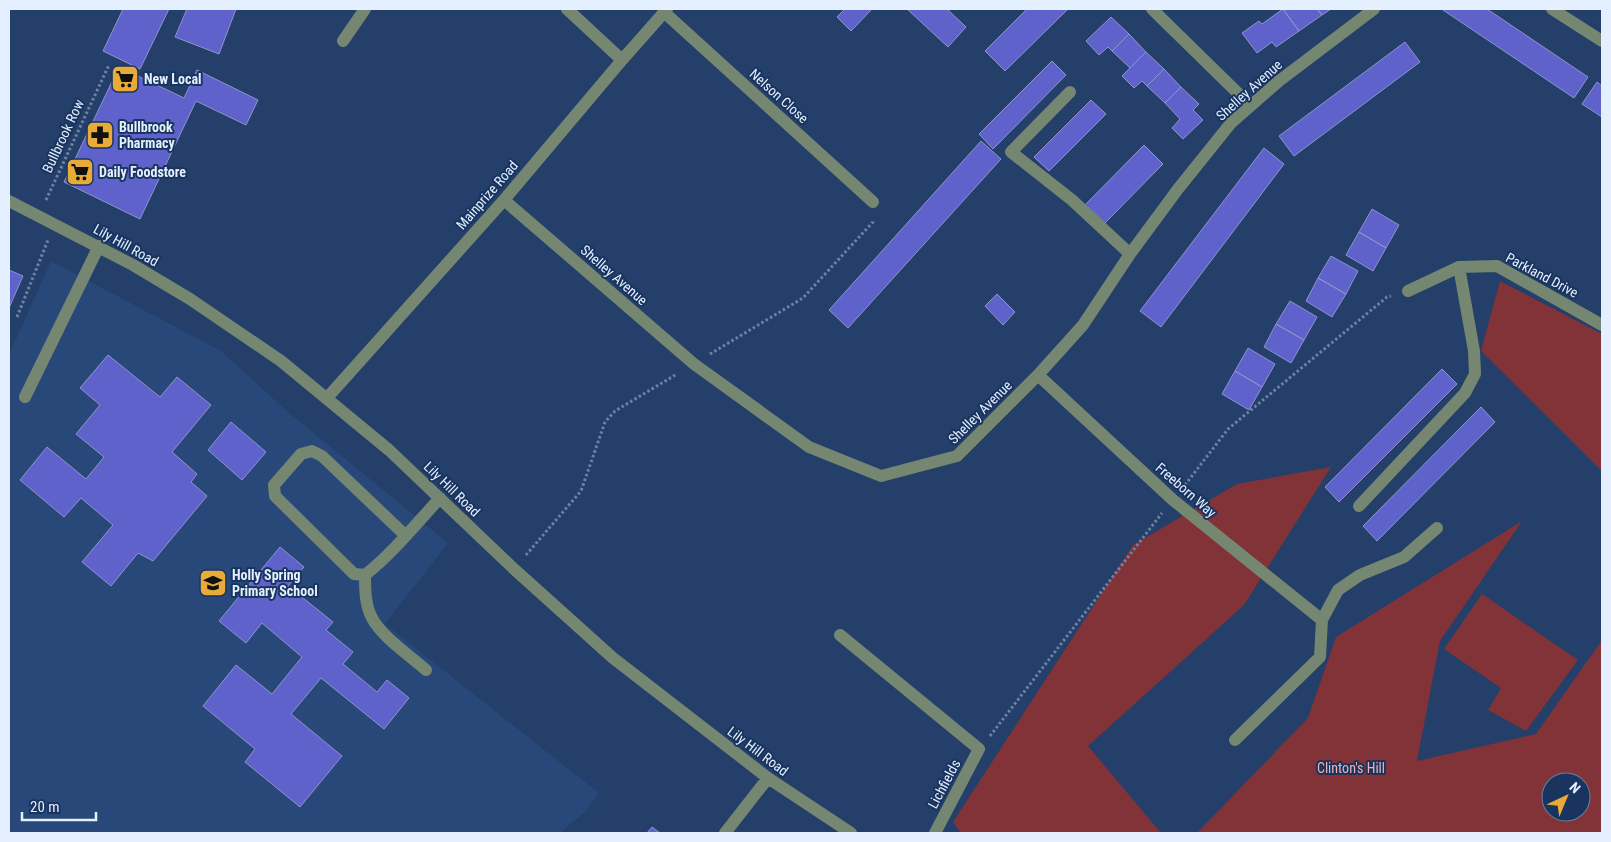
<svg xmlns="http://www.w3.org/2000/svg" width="1611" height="842" font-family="'Roboto Condensed',sans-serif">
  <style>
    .built { fill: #28487a }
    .green { fill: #823338; fill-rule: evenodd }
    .building { fill: #6062cb; stroke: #8e94cc }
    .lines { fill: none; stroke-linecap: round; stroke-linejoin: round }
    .path { stroke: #6e83a4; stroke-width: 3; stroke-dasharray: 2.5 2.5; stroke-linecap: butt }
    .minor { stroke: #768771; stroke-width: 12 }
    .labels { text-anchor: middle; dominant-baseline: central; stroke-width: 4; stroke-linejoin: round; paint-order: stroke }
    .poi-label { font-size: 14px; font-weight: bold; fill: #e4efff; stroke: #19345f; text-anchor: start }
    .street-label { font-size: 14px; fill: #e4efff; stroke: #19345f }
    .park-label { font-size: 14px; fill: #f3b3b2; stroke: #19345f }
  </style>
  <rect width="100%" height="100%" fill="#233f6a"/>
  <path class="built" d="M51 261 221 351 288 412 448 543 385 624 599 793 586 811 560 833H9V355Z"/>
  <path class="green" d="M1500 281 1602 334V471L1481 351Z
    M1331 467 1244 605 1088 746 1161 833H961L953 822 1133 545 1237 484Z
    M1522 521 1440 641 1417 761 1536 734 1602 640V833H1197L1308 718 1336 637ZM1551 782H1581V812H1551Z
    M1482 594 1578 660 1526 731 1488 710 1501 688 1444 649Z"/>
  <path class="building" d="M123 9H169L140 69 103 51Z
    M187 9H236L219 54 175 37Z
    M845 9H872L851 31 837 17Z
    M907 9H947L966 27 948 47Z
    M1027 9H1068L1005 71 985 51Z
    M1283 9 1299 31 1276 47 1272 42 1257 53 1242 33 1259 21 1262 24Z
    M1283 9H1317L1322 15 1299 31Z
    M1317 9H1331L1322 15Z
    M1444 9H1487L1588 77 1574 98 1443 10Z
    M1111 17 1129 34 1112 51 1108 47 1099 55 1086 41Z
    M1129 34 1146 52 1130 68 1112 51Z
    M1405 42 1420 62 1294 156 1279 136Z
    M1146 52 1164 69 1147 86 1142 81 1134 88 1122 76Z
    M1052 61 1066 75 993 149 979 134Z
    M119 67 184 98 197 70 258 100 246 125 196 101 140 219 64 182Z
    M1164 69 1181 87 1165 103 1147 86Z
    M1597 82 1602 86V117L1582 104Z
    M1181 87 1199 104 1193 110 1203 120 1183 139 1172 128 1180 119 1165 103Z
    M1091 100 1106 114 1049 171 1034 157Z
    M981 141 1001 159 848 328 829 310Z
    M1144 145 1163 164 1104 224 1085 205Z
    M1264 148 1284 164 1161 327 1140 311Z
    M1372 209 1399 225 1386 248 1359 232Z
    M1359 232 1386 248 1373 271 1346 255Z
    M1331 256 1358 271 1346 294 1318 278Z
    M9 270 23 276 9 308Z
    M1318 278 1346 294 1332 317 1306 301Z
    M997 294 1015 312 1003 325 985 306Z
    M1290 301 1317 317 1304 340 1276 324Z
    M1276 324 1304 340 1291 363 1264 347Z
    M1248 348 1275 364 1262 387 1235 371Z
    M108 355 160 397 177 377 211 405 172 452 197 474 191 482 207 496 153 561 138 553 111 586 82 562 113 525 81 498 64 517 20 480 47 447 86 479 104 457 76 434 100 405 80 388Z
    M1442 369 1457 384 1339 502 1325 487Z
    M1235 371 1262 387 1249 410 1222 394Z
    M1481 407 1495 422 1377 541 1363 526Z
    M231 422 266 452 242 480 208 450Z
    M280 547 304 567 288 586 333 622 326 630 353 652 343 664 377 692 387 680 409 698 384 729 321 678 291 714 342 756 300 807 245 762 255 749 203 706 236 665 272 694 302 657 262 623 246 643 219 621Z
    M652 827 660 833H647Z"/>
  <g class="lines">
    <path class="path" d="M46 200 109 65
      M17 317 48 240
      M710 354 803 298 873 222V220
      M1185 485 1228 429 1387 297 1391 296
      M526 555 581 491 605 422 615 411 677 374
      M990 736 1162 513"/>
    <path class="minor" d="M567 9 622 60
      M1152 9 1250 105
      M1552 9 1602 41
      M665 13 873 202
      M343 41 365 9
      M1070 92 1011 152 1072 200 1130 254
      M504 200 694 364 809 447 881 476 957 456 1038 375 1083 325 1130 254 1178 189 1231 123 1279 81 1374 9
      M9 201 133 265 190 299 281 361 389 450 514 569 613 658 768 778 851 833
      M1408 291 1459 267 1497 266 1602 325
      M1038 375 1173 500 1322 620
      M25 397 99 246
      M327 398 504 200 622 60 667 9
      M1359 506 1465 393 1475 374 1474 351 1459 267
      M405 535 322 456 312 451 301 454 274 485 275 496 354 574 365 575C393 553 416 524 440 498
      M365 575C365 589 365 605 372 618 382 637 409 655 426 670
      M840 635 979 749 935 833
      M1235 740 1320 657 1322 620 1338 590 1360 575 1404 557 1437 528
      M725 833 768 778"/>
  </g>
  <defs>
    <g id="supermarket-square" transform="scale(1.4375)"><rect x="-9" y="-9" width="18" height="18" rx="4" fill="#e8ab37" stroke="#19345f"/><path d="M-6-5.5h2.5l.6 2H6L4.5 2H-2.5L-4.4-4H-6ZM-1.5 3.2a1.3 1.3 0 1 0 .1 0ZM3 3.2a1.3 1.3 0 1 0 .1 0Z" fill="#111"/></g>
    <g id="pharmacy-square" transform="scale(1.4375)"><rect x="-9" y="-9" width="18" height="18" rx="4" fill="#e8ab37" stroke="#19345f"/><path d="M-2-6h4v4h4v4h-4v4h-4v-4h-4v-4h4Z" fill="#111"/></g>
    <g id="school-square" transform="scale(1.4375)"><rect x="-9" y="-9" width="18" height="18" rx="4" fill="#e8ab37" stroke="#19345f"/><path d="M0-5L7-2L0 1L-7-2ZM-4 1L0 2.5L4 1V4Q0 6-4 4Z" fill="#111"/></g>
  </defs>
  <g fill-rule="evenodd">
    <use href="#supermarket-square" x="125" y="79"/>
    <use href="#pharmacy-square" x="100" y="135"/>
    <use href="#supermarket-square" x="80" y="172"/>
    <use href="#school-square" x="213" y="583"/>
  </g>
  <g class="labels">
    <g class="poi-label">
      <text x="144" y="79">New Local</text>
      <text x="119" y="127">Bullbrook<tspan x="119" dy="16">Pharmacy</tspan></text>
      <text x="99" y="172">Daily Foodstore</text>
      <text x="232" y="575">Holly Spring<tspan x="232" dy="16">Primary School</tspan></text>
    </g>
    <g class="street-label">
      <text transform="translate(1249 90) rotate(-42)">Shelley Avenue</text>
      <text transform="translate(779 96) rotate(42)">Nelson Close</text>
      <text transform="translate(63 136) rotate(-65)">Bullbrook Row</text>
      <text transform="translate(487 195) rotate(-49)">Mainprize Road</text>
      <text transform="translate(126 245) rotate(29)">Lily Hill Road</text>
      <text transform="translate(614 275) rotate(41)">Shelley Avenue</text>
      <text transform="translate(1542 275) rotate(28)">Parkland Drive</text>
      <text transform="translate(980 412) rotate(-45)">Shelley Avenue</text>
      <text transform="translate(452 489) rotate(44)">Lily Hill Road</text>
      <text transform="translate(1186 490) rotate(41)">Freeborn Way</text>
      <text transform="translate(758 751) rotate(37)">Lily Hill Road</text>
      <text transform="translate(944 784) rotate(-62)">Lichfields</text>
    </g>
    <g class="park-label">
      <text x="1351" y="768">Clinton's Hill</text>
    </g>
  </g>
  <rect width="1611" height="842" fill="none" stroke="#e4efff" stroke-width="20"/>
  <g transform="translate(1566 797) rotate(44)"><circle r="24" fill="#19345f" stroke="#6a7f9f"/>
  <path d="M0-4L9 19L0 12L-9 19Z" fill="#e8ab37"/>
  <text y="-8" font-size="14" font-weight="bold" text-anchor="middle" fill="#e4efff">N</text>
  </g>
  <path d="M22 812v8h74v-8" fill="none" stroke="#e4efff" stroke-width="2.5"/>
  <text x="30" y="812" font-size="15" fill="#e4efff" stroke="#19345f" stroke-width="4" paint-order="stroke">20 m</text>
</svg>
